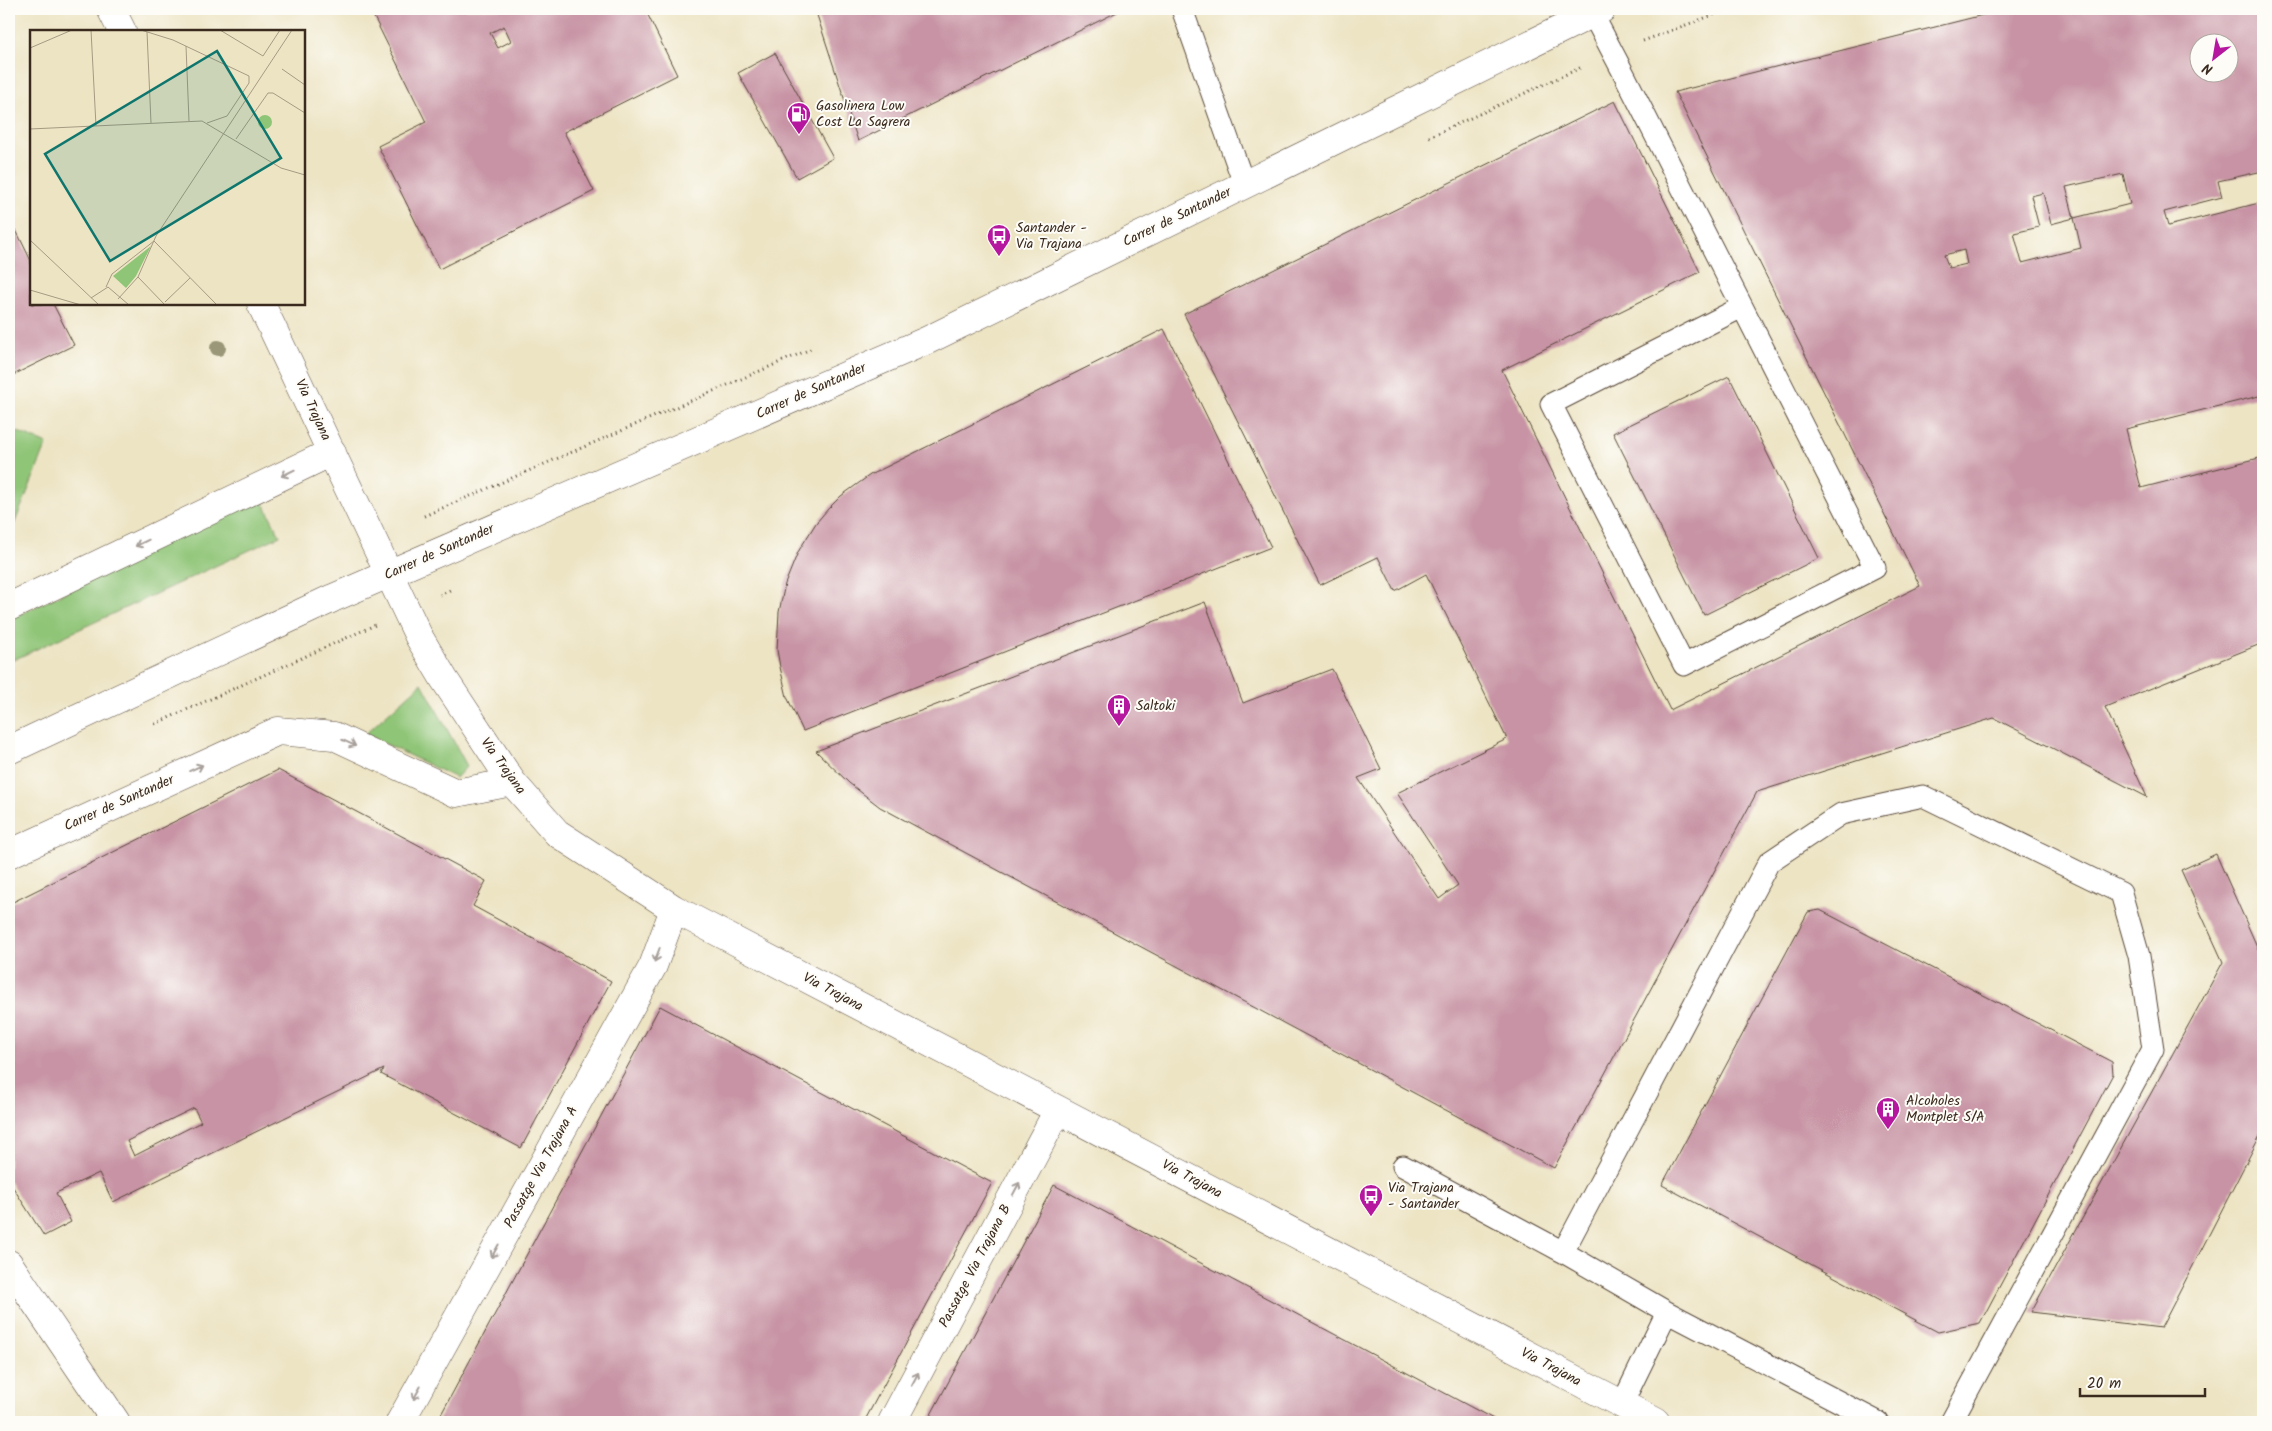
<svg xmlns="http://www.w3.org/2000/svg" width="2272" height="1431" font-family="Kalam,sans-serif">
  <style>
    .green { fill: #8fc577; stroke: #65784a }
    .building { fill: #c894a5; fill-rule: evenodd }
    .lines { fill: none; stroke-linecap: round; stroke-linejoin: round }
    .service-casing { stroke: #564637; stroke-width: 23 }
    .minor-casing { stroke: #564637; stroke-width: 29 }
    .tertiary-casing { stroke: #564637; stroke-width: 29 }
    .path { stroke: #564637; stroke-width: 3; stroke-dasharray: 1 4; stroke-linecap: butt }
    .service { stroke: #fff; stroke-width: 21 }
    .minor { stroke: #fff; stroke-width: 28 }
    .tertiary { stroke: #fff; stroke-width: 28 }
    .tree { fill: #999778 }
    .oneway { stroke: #a79f9a }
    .labels { text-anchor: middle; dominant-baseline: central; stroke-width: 4; stroke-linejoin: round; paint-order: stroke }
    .poi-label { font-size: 14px; fill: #3b2a1e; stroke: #fdfcf7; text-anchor: start }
    .street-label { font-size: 14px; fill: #3b2a1e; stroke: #fdfcf7 }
    .inset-road { fill: none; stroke: #a69a82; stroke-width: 1 }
    .view { fill: #0f766e; fill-opacity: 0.15; stroke: #0f766e; stroke-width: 2.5 }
    .inset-edge { fill: none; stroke: #3b2a1e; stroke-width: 2.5 }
  </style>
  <rect width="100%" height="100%" fill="#fdfcf7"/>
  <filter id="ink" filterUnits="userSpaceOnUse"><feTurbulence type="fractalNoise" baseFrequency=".02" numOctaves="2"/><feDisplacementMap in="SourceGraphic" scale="10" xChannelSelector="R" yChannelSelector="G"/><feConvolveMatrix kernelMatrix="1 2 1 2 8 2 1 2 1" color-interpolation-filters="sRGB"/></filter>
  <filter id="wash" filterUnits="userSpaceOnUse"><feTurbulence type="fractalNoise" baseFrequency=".0096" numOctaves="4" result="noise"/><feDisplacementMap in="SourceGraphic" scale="20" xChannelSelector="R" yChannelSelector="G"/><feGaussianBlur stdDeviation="1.12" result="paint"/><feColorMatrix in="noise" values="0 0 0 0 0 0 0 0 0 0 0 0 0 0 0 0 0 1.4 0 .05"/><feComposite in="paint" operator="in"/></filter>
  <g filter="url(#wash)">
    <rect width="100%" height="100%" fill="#ede4c4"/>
    <path class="green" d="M9 428 47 444 9 537Z
      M260 496 280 536 9 662V620Z
      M422 683 467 766 456 778 365 734Z"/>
    <g id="blocks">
      <path class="building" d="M370 9H645L677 75 564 132 594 191 439 269 378 146 426 122ZM504 26 511 41 498 48 490 33Z
        M815 9H1123L858 141Z
        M2007 9H2263V171L2218 181 2222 197 2164 212 2168 226 2263 202V395L2126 429 2141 488 2263 457V643L2105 707 2147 797 1994 718 1757 792 1554 1168 880 807 849 783 816 751 1205 602 1243 703 1332 669 1381 769 1358 778 1439 899 1458 885 1397 793 1507 739 1426 574 1395 591 1378 557 1320 585 1184 314 1615 101 1700 272 1502 370 1670 710 1920 586 1675 92ZM2200 42H2230V72H2200ZM2123 174 2130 204 2074 218 2081 248 2022 263 2014 233 2039 227 2031 196 2043 193 2051 224 2074 218 2066 187ZM1964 250 1967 264 1949 268 1944 255Z
        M775 53 833 158 797 178 738 73Z
        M16 230 31 261V304H53L74 345 9 377V234Z
        M1164 329 1271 547 803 731 787 697 780 667 777 650 779 612 785 584 798 552 816 523 828 509 841 496 870 475Z
        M1729 376 1819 558 1704 615 1613 433Z
        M278 770 486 881 473 906 611 981 521 1148 381 1074 384 1069 113 1202 99 1173 56 1193 71 1222 44 1236 9 1181V904ZM194 1108 201 1122 134 1156 127 1141Z
        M2216 854 2263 960V1130L2161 1328 2031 1312 2223 962 2181 870Z
        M1820 910 2112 1062 2113 1074 1980 1323 1938 1332 1662 1185 1808 912Z
        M660 1006 992 1183 902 1351 864 1422H437Z
        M1054 1185 1137 1229 1499 1422H927Z"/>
    </g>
  </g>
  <g filter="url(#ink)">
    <use href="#blocks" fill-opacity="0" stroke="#564637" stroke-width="1"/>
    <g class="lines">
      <g class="service-casing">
        <path id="service" d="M1182 9 1244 184
          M1592 13 1625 76 1875 568 1684 665 1551 404 1742 307
          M1403 1166 1563 1252 1667 1312 1878 1422
          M1563 1252 1769 862 1841 814 1923 796 2121 893 2139 956 2153 1049 1951 1422
          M1622 1404 1667 1312"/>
      </g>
      <g class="minor-casing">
        <path id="minor" d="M111 9 122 31
          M261 304 419 637 444 679 512 782 557 833 674 909 1656 1422
          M9 607 332 452
          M9 854 278 731 334 736 456 793 512 782
          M9 1264 116 1422
          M400 1422 653 966 674 909
          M892 1422 1058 1110"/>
      </g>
      <g class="tertiary-casing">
        <path id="tertiary" d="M9 750 333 598 928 340 1602 9"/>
      </g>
      <path class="path" d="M1643 41 1729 9
        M1429 137 1582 67
        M424 516 813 348
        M440 595 452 589
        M155 724 375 625"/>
      <use href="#service" class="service"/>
      <use href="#minor" class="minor"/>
      <use href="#tertiary" class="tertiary"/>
    </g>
    <circle class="tree" cx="218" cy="348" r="8"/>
    <defs><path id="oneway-shaft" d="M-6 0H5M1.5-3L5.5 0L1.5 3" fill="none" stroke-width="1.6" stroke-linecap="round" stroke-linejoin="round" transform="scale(1.25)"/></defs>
    <g class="oneway">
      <use href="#oneway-shaft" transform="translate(288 473) rotate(154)"/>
      <use href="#oneway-shaft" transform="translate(142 543) rotate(154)"/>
      <use href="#oneway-shaft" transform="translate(349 743) rotate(25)"/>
      <use href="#oneway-shaft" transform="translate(196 768) rotate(-24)"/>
      <use href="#oneway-shaft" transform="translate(657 955) rotate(111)"/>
      <use href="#oneway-shaft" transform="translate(1016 1189) rotate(-62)"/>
      <use href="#oneway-shaft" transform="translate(495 1251) rotate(119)"/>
      <use href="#oneway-shaft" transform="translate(915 1379) rotate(-62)"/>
      <use href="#oneway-shaft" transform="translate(417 1393) rotate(119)"/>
    </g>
  </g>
  <defs>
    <g id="fuel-pin" transform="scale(1.25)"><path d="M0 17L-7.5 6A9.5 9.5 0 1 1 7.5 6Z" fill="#b5179e" stroke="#fdfcf7"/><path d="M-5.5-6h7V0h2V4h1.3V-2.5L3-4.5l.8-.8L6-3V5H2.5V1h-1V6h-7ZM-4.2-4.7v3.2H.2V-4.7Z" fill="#fff"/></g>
    <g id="bus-pin" transform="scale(1.25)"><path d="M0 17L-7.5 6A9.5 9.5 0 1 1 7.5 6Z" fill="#b5179e" stroke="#fdfcf7"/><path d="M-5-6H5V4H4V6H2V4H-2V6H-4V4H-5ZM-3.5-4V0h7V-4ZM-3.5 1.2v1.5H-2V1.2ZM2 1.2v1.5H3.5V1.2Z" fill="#fff"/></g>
    <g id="building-pin" transform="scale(1.25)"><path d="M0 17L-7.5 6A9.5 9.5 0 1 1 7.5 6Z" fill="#b5179e" stroke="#fdfcf7"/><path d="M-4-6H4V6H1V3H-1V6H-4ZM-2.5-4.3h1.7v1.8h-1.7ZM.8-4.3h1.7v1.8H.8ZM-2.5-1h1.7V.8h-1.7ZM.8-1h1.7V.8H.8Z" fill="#fff"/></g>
  </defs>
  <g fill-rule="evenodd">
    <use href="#fuel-pin" x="799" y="114"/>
    <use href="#bus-pin" x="999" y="236"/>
    <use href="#building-pin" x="1119" y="706"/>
    <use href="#building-pin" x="1888" y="1109"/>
    <use href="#bus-pin" x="1371" y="1196"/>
  </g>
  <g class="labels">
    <g class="poi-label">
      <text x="816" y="106">Gasolinera Low<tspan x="816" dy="16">Cost La Sagrera</tspan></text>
      <text x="1016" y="228">Santander -<tspan x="1016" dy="16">Via Trajana</tspan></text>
      <text x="1136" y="706">Saltoki</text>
      <text x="1906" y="1101">Alcoholes<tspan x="1906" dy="16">Montplet S/A</tspan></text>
      <text x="1388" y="1188">Via Trajana<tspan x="1388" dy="16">- Santander</tspan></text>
    </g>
    <g class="street-label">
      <text transform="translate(1177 217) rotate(-26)">Carrer de Santander</text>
      <text transform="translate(811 391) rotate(-24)">Carrer de Santander</text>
      <text transform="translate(313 410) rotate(65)">Via Trajana</text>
      <text transform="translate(439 552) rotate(-24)">Carrer de Santander</text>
      <text transform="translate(503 766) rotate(54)">Via Trajana</text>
      <text transform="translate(119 803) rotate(-24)">Carrer de Santander</text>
      <text transform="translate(833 992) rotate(28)">Via Trajana</text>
      <text transform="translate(541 1167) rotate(-61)">Passatge Via Trajana A</text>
      <text transform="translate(1192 1179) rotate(28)">Via Trajana</text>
      <text transform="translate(975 1266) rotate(-62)">Passatge Via Trajana B</text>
      <text transform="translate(1551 1367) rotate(28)">Via Trajana</text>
    </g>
  </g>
  <g transform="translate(30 30)">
    <rect width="275" height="275" fill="#ede4c4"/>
    <path d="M228 92a7 7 0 1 1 14 0a7 7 0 1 1-14 0ZM121 216 106 246 96 258 83 246Z" fill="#8fc577"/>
    <path class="inset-road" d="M61 0 66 96M111 0 143 10 219 46V53L197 86 177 93M190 0 233 26 250 0M117 2 121 93M156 16 159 91M0 18 42 0M252 39 275 55M0 99 172 91 251 138 275 145M206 109 238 63H243L275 83M0 210 69 275M124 211 187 275M108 247 135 275M76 257 82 244 124 211M0 260 51 275M61 268 78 257 99 275M88 269 108 247 126 206 262 0M135 272 160 248"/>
    <path class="view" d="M187 21 251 128 80 231 15 124Z"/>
    <rect width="275" height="275" class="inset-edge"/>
  </g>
  <rect width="2272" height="1431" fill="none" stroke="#fdfcf7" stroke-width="30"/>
  <g transform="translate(2214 58) rotate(211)"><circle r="24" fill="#fdfcf7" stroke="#afa8a0"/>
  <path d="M0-4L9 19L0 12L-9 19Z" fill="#b5179e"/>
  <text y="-8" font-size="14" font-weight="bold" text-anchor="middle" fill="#3b2a1e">N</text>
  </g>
  <path d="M2080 1388v8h125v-8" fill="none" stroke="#3b2a1e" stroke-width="2.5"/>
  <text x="2087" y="1388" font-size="15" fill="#3b2a1e" stroke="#fdfcf7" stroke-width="4" paint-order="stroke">20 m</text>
</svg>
